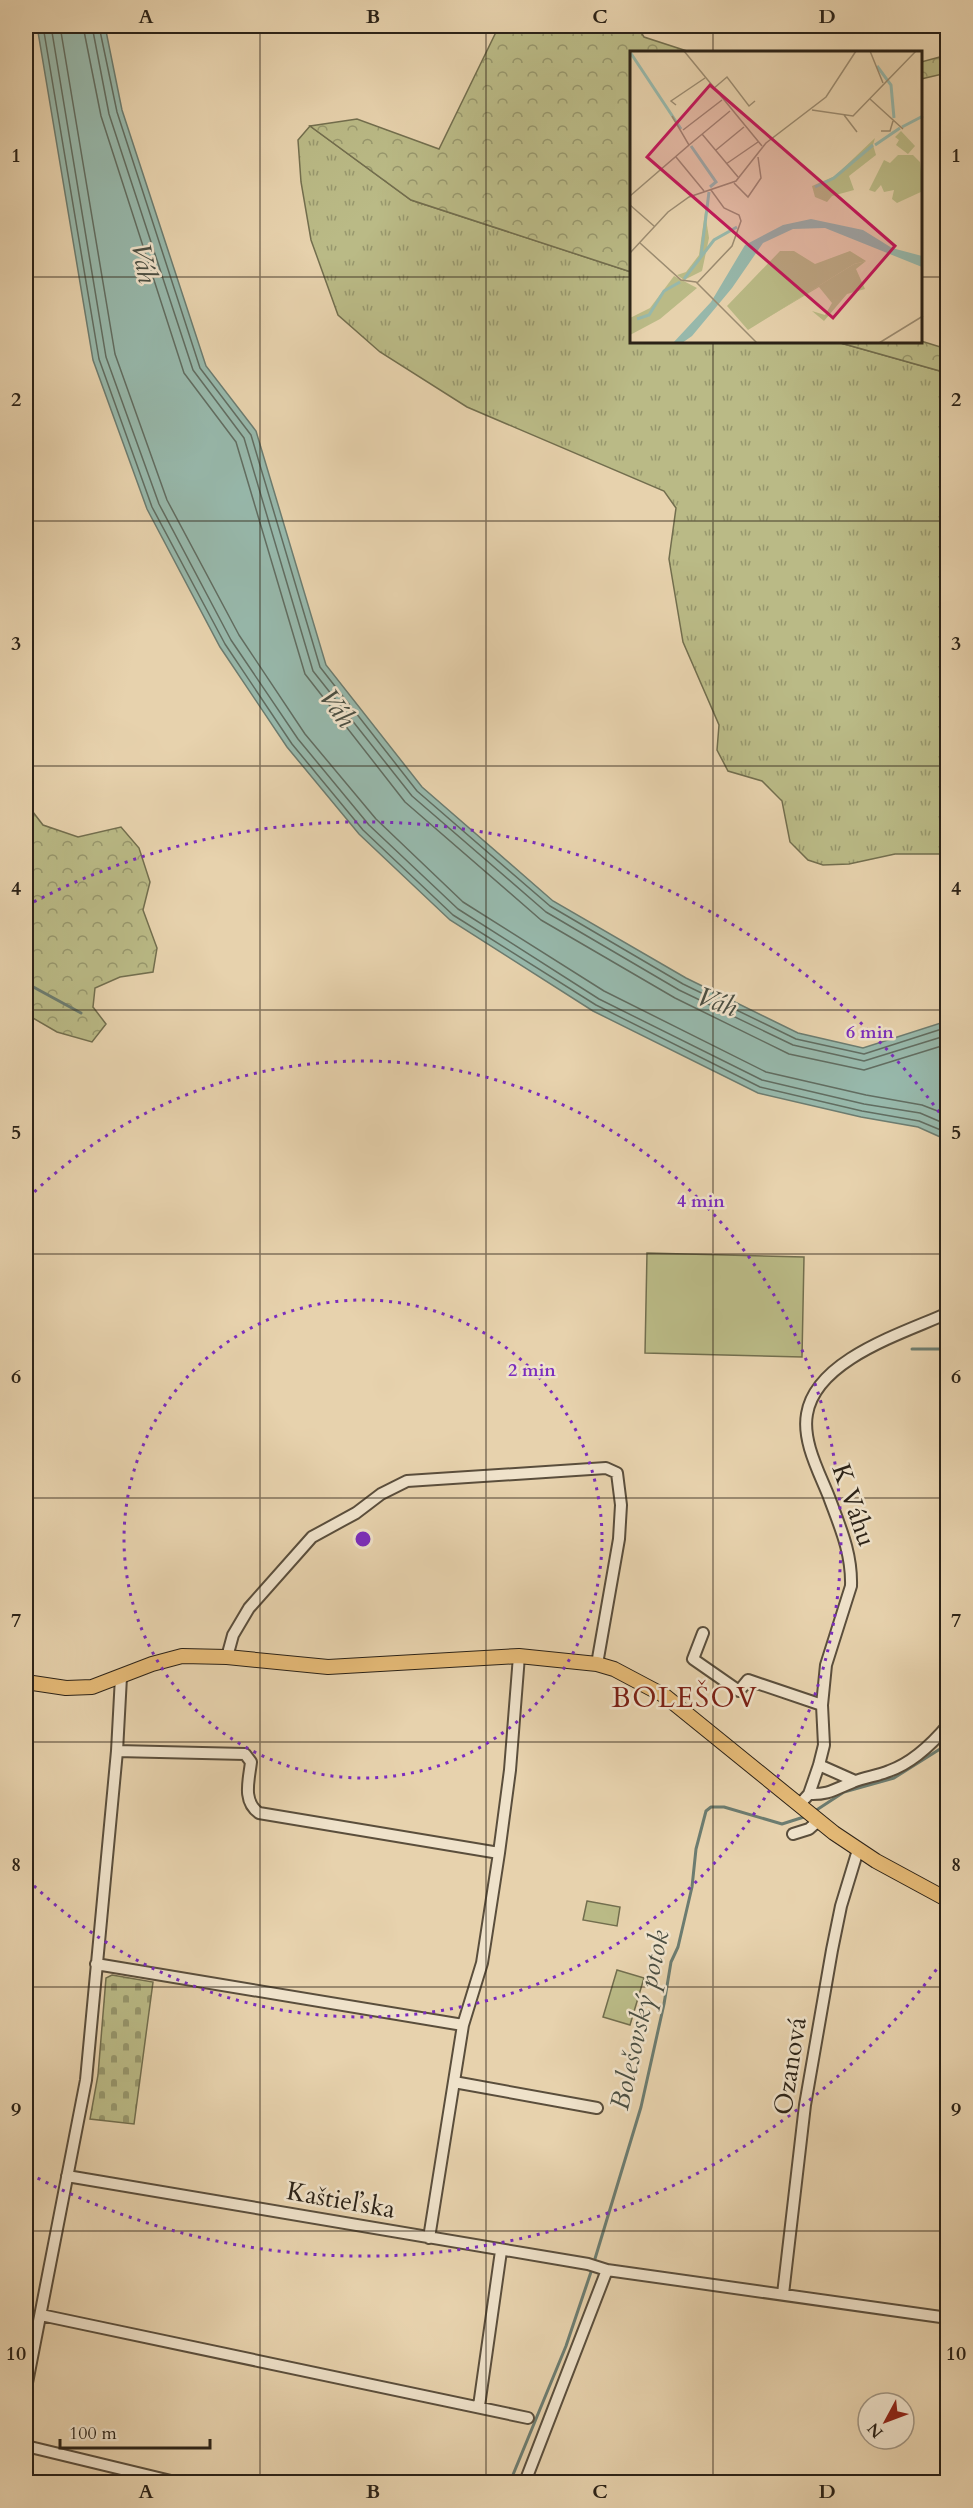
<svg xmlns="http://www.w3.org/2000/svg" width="973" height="2508" font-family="Cardo,serif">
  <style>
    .grass { fill: url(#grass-tufts); stroke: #726e4e; stroke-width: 1.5 }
    .forest { fill: url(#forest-crowns); stroke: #726e4e; stroke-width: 1.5 }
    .cemetery { fill: url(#cemetery-stones); stroke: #726e4e; stroke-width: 1.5 }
    .green { fill: #baba86; stroke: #726e4e; stroke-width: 1.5 }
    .water { fill: #97b8ab; stroke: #6c7c70; stroke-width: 1.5 }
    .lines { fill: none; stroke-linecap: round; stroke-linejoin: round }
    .shore { stroke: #616d61; stroke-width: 1.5 }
    .stream { stroke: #6c7c70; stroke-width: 3 }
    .minor-casing { stroke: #5a4e3c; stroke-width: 14 }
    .major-casing { stroke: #2b2217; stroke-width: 16 }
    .minor { stroke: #efe2ca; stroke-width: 10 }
    .major { stroke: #e4b976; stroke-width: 14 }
    .grid { fill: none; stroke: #2b2217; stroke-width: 1.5; stroke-opacity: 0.55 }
    .ring { fill: none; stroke: #7b2cbf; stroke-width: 3; stroke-dasharray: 3 6 }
    .labels { text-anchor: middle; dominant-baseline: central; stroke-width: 5; stroke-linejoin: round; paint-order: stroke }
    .street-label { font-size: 26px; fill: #2b2217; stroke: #efe2ca }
    .water-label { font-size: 27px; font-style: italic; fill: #4b4f43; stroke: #efe2ca }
    .quarter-label { font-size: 28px; letter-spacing: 1.5px; fill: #7a1f14; stroke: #efe2ca }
    .inset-river { fill: none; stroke: #97b8ab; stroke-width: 3 }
    .inset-road { fill: none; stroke: #9c8c71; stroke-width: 1.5 }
    .view { fill: #c2185b; fill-opacity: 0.15; stroke: #c2185b; stroke-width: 3 }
    .inset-edge { fill: none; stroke: #2b2217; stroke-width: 3 }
    .centre { fill: #7b2cbf; stroke: #efe2ca; stroke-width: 3 }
    .ring-label { font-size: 18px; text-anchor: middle; font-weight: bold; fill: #7b2cbf; stroke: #efe2ca; stroke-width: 5; stroke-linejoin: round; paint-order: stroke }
    .neatline { fill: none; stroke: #2b2217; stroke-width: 2 }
    .grid-label { font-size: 20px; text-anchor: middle; font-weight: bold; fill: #2b2217 }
  </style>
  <defs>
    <pattern id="grass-tufts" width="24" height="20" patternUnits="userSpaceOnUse" patternTransform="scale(1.5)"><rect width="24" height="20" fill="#baba86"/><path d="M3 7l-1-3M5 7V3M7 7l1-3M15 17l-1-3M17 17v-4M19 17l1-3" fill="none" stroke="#97976d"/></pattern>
    <pattern id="forest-crowns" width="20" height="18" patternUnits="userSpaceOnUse" patternTransform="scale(1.5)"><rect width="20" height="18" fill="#baba86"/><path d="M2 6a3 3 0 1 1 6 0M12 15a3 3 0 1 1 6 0" fill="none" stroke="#97976d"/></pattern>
    <pattern id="cemetery-stones" width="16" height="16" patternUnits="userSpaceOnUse" patternTransform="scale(1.5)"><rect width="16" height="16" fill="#baba86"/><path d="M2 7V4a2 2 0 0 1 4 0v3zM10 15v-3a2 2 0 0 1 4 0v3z" fill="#97976d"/></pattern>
  </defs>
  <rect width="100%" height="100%" fill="#e7d2ad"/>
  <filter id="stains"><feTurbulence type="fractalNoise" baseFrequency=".00333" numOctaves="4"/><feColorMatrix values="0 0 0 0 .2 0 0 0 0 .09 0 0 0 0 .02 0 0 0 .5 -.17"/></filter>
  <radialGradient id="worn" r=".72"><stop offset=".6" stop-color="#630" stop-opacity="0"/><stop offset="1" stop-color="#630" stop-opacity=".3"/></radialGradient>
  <path class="grass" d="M310 126 411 200 631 272V342H837L947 373V854H895L849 864 823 865 808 860 790 842 782 801 762 781 728 771 717 750 719 725 683 642 669 559 676 508 664 491 467 407 380 352 338 315 311 240 301 182 298 140Z"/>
  <path class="forest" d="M499 26H637L644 37 690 52H631V272L411 200 310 126 357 119 439 149Z
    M947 55V73L921 79V62Z
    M921 341 947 349V373L837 342Z
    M26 803 43 825 78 837 121 827 139 848 150 882 143 910 157 948 153 972 120 977 95 988 93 1007 106 1024 92 1042 57 1032 26 1014Z"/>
  <path class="cemetery" d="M112 1975 153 1982 134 2124 90 2119 98 2075 106 1978Z"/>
  <path class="green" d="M647 1253 804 1257 802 1357 645 1353Z
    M587 1901 620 1907 617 1926 583 1920Z
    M617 1970 644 1978 630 2025 603 2017Z"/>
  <path class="water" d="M37 26H105L122 110 206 366 256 431 326 665 422 787 553 901 686 978 798 1033 863 1048 947 1021V1140L918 1127 861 1117 758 1093 593 1011 450 920 359 834 287 747 220 647 147 509 93 360Z"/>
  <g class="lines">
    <path class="shore" d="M43 26 99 359 152 507 225 644 292 744 363 830 453 915 596 1005 760 1087 862 1111 919 1121 948 1133
      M51 26 106 357 159 504 231 640 298 739 369 825 458 909 599 999 762 1080 864 1104 920 1113 948 1125
      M60 26 115 354 167 500 239 635 305 734 376 819 463 902 604 991 766 1072 866 1095 922 1105 948 1115
      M83 26 101 116 184 373 236 442 305 674 405 802 541 920 675 998 789 1054 864 1070 948 1044
      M92 26 109 114 193 370 244 438 313 671 412 796 546 912 679 990 793 1045 864 1061 948 1035
      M99 26 117 112 200 368 251 435 320 667 417 791 550 906 683 984 796 1039 864 1054 948 1027"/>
    <path class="stream" d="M26 983 81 1013
      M912 1349H948
      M815 1811 844 1792 894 1778 948 1744
      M594 2262 641 2107 664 2004 671 1962 678 1947 692 1887 696 1849 706 1811 711 1807H724L782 1824 807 1816
      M510 2482 566 2346 592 2269"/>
    <g class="minor-casing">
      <path id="minor" d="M703 1633 693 1659 739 1691 748 1680 822 1705
        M227 1657 233 1635 249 1608 312 1537 356 1513 381 1494 407 1481 606 1468 617 1473 621 1505 619 1539 597 1664
        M117 1751 245 1754 251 1762C249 1780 242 1801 259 1813L499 1853
        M819 1765 855 1781
        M809 1794C829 1795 835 1789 853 1782 865 1777 877 1776 889 1771 912 1763 932 1744 948 1725
        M799 1805 809 1794 819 1765 824 1745 822 1705 826 1665 851 1586C852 1553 840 1527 829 1497 819 1472 802 1441 807 1414 816 1359 904 1333 948 1313
        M793 1834 809 1829 818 1821
        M96 1964 463 2025
        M454 2082 597 2108
        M67 2176 588 2264 607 2270
        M429 2238 463 2025 482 1963 499 1853 510 1770 519 1656
        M783 2294 805 2105 832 1950 841 1906 858 1850
        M41 2315 528 2418
        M26 2388 86 2080 117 1751 121 1677
        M479 2406 501 2251
        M26 2446 171 2481
        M525 2482 607 2270 948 2318"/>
    </g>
    <g class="major-casing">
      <path id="major" d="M26 1682 66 1688 92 1687 152 1664 182 1656 227 1657 328 1667 519 1656 597 1664 614 1669 665 1696 834 1833 876 1861 948 1900"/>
    </g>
    <use href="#minor" class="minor"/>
    <use href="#major" class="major"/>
  </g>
  <path class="grid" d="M260 26V2482M486 26V2482M713 26V52M26 277H631M920 277H948M713 342V2482M26 521H948M26 766H948M26 1010H948M26 1254H948M26 1498H948M26 1742H948M26 1987H948M26 2231H948"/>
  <g class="ring">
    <circle cx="363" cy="1539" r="239"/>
    <path d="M28 1198A478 478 0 1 1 28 1880"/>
    <path d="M947 1955A717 717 0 0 1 26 2172M26 906A717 717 0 0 1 947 1123"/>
  </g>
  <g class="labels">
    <g class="street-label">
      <text transform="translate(854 1505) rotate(71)">K Váhu</text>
      <text transform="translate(790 2066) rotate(-81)">Ozanová</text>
      <text transform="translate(341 2200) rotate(10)">Kaštieľska</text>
    </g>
    <g class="water-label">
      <text transform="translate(144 263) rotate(79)">Váh</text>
      <text transform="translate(337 708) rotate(54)">Váh</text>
      <text transform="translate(717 1002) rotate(19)">Váh</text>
      <text transform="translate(640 2020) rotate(-77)">Bolešovský potok</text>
    </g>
    <g class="quarter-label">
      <text x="685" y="1698">BOLEŠOV</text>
    </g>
  </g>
  <g transform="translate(630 51)">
    <rect width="292" height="292" fill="#e7d2ad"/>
    <path d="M150 200H164L185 213 220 200 236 210 224 213 118 279 97 255Z" fill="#baba86"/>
    <path d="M245 87 243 94 246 104 219 125 224 139 202 145 197 151 185 146 182 135 205 125ZM268 104H283L290 111 293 140 267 152 262 148 264 139 254 141 251 134 245 141 239 139 254 109 260 112ZM75 161 79 187 72 220 54 229 47 224 56 221 69 204ZM236 210 226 218 235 238 217 243 194 270 182 260 195 264 202 252 189 236 117 279 224 213ZM44 225 67 237 30 268 0 284V267L20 257Z" fill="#baba86"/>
    <path d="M271 80 285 95 278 103 266 94 269 89 265 86Z" fill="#baba86"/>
    <path d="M181 168 233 179 262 197 292 205V216L195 177 163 178 133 192 102 237 62 285 52 292H43L81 251 115 194 153 174Z" fill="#97b8ab"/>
    <path class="inset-river" d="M0 1 51 78M247 15 261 34 264 67M272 76 293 65M245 94 270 77M61 95 86 131 80 136M185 136 204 127 243 94M71 205 79 141M54 228 84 189 107 176M7 268 19 264 34 240 50 231"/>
    <path class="inset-road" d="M54 0 132 95M240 0 253 32M83 38 97 26 119 55 125 50M240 48 273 78M46 54 41 50 75 27M182 59 223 65 286 0M214 64 227 81M53 79 92 49M251 80H260L263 70M72 83 108 126M59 94 100 60M86 99 114 76M46 106 74 140M96 113 128 91M104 132 118 146 131 127 128 106M0 145 59 94 42 65M0 154 24 175M10 192 51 229 66 231 127 292M0 202 38 161 59 146 106 130 136 92 196 46 226 0M67 232 102 195 111 170 109 164 94 157 81 139M249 292 293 265"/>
    <path class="view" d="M80 34 265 195 203 267 17 106Z"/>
    <rect width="292" height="292" class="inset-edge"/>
  </g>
  <circle cx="363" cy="1539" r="9" class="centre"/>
  <g class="ring-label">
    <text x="870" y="1038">6 min</text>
    <text x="701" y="1207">4 min</text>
    <text x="532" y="1376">2 min</text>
  </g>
  <rect width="973" height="2508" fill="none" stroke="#e7d2ad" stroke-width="66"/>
  <g transform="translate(886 2421) rotate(229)"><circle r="28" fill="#efe2ca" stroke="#a19582" stroke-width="1.5"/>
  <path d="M0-4.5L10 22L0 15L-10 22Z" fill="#8f2418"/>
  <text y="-9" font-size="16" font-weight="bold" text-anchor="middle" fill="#2b2217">N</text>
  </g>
  <path d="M60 2439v9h150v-9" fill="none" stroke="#2b2217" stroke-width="3"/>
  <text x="69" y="2439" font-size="18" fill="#2b2217" stroke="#efe2ca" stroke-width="4.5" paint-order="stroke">100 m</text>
  <rect x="33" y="33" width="907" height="2442" class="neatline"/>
  <g class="grid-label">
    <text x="146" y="23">A</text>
    <text x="373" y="23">B</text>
    <text x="600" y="23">C</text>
    <text x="827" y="23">D</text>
    <text x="16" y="162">1</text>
    <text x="956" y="162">1</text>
    <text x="16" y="406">2</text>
    <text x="956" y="406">2</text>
    <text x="16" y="650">3</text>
    <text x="956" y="650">3</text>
    <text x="16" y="895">4</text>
    <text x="956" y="895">4</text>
    <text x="16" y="1139">5</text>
    <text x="956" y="1139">5</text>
    <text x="16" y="1383">6</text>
    <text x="956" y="1383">6</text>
    <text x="16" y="1627">7</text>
    <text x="956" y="1627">7</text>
    <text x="16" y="1871">8</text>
    <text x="956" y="1871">8</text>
    <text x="16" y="2116">9</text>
    <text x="956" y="2116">9</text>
    <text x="16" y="2360">10</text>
    <text x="956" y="2360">10</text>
    <text x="146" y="2498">A</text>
    <text x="373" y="2498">B</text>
    <text x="600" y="2498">C</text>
    <text x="827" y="2498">D</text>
  </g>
  <rect width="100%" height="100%" filter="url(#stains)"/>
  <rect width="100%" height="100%" fill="url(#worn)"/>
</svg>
